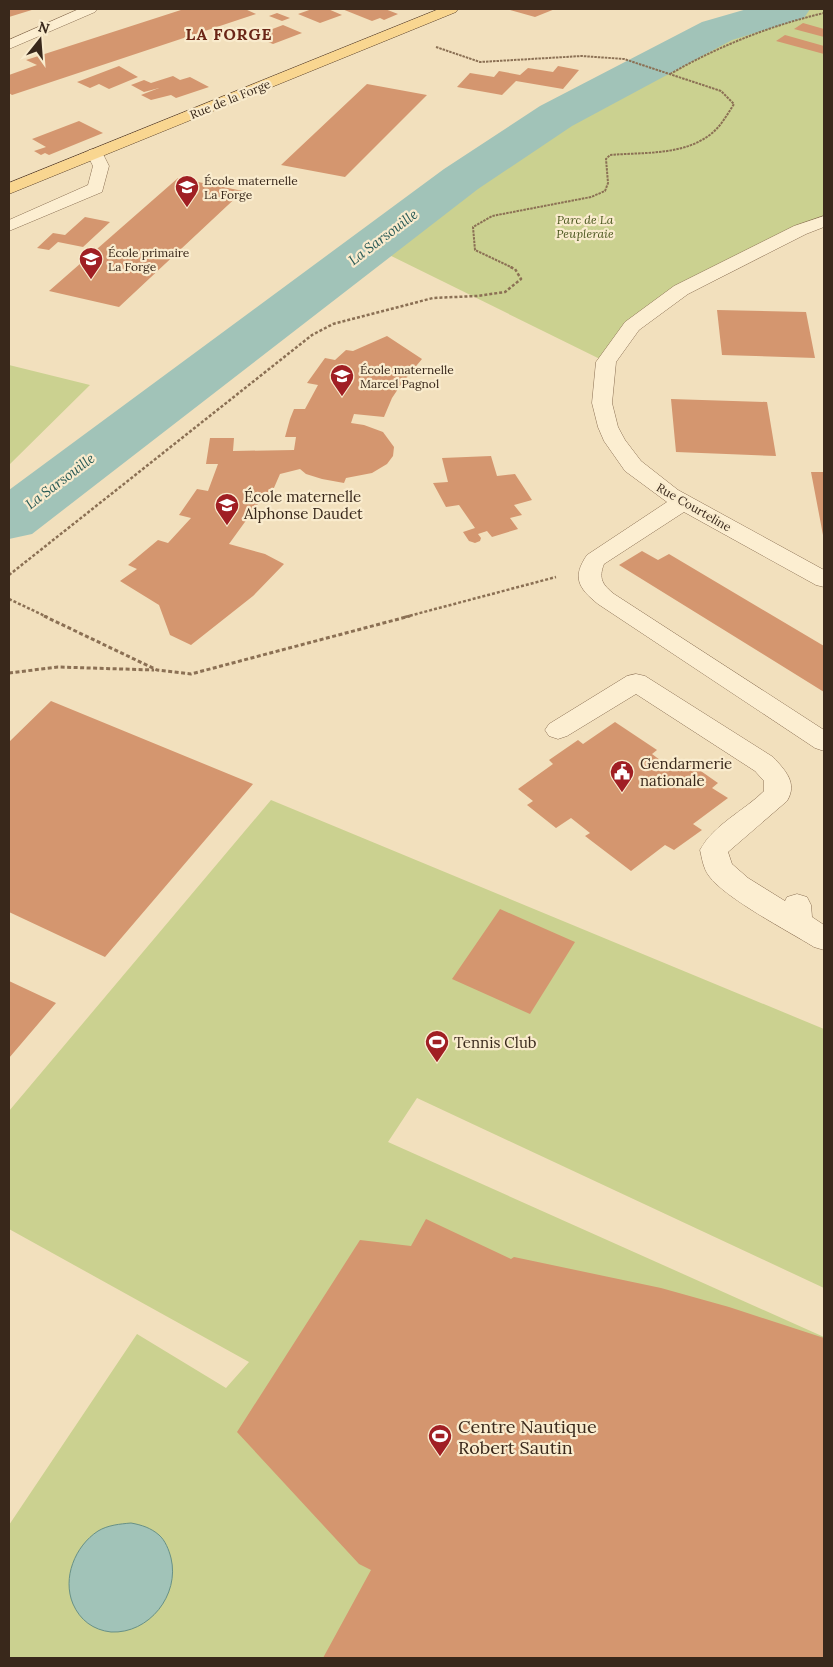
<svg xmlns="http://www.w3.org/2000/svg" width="833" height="1667" font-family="Lora,serif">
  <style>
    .green { fill: #cbd190 }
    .water { fill: #a1c3b8; stroke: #689186 }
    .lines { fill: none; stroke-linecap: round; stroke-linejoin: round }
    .river { fill: #a1c3b8; fill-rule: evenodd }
    .building { fill: #d4966f }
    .minor-casing { stroke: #8b7054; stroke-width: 1 }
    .major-casing { stroke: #583e29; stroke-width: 1 }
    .path-far2 { stroke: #8b7054; stroke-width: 2; stroke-dasharray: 2.5 1; stroke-linecap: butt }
    .path-far1 { stroke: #8b7054; stroke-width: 2.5; stroke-dasharray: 3 2; stroke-linecap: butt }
    .path { stroke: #8b7054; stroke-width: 3; stroke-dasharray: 4 2.5; stroke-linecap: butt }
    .minor { fill: #fceed1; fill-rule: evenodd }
    .major { fill: #f9d690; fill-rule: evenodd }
    .labels { text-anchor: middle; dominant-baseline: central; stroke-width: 4.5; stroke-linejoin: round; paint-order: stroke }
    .far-street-label { font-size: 12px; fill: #39281b; stroke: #f9ebcd }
    .far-poi-label { font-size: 12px; fill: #39281b; stroke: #f9ebcd; text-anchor: start }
    .far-park-label { font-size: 12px; font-style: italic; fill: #4b571f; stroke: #f9ebcd }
    .far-water-label { font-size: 14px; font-style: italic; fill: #285a56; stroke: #f9ebcd }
    .poi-label { font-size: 15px; fill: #39281b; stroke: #f9ebcd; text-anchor: start }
    .far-district-label { font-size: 16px; font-weight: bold; letter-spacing: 1px; fill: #6a2516; stroke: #f9ebcd }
    .near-poi-label { font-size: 18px; fill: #39281b; stroke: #f9ebcd; text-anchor: start }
  </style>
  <rect width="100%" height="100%" fill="#f2e0bd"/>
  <path class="green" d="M790 9H824V221L800 230 744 259 632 326 606 362 371 246 461 179 556 116 717 31Z
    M9 365 90 385 9 465Z
    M271 800 824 1029V1288L417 1098 388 1142 824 1337V1658H9V1525L137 1334 226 1388 249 1362 9 1229V1111Z"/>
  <path class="water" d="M131 1523C142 1525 151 1528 159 1535 165 1540 169 1550 171 1558 180 1595 149 1634 111 1632 93 1630 80 1620 73 1604 62 1578 75 1546 98 1531 108 1525 120 1524 131 1523Z"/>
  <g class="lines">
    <path class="river" d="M747 9H810L804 18 732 40 572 126 478 189 32 534 9 539V490L444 169 540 106 702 22Z"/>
  </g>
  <path class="building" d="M9 9H35L9 17Z
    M184 9H245L256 14 12 95 9 93V75L37 65 26 60Z
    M312 9H328L342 15 320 23 298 14Z
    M342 9H385L398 14 384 20 380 18 372 21Z
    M515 9H555L535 17 510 10Z
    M277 13 290 18 282 21 269 16Z
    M803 23 824 29V37L794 29Z
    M283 25 302 33 273 44 254 36Z
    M785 35 824 46V54L776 41Z
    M119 66 138 77 109 89 99 84 90 88 77 82Z
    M558 66 579 70 563 89 516 81 502 95 457 87 470 73 494 77 499 71 520 75 528 68 553 72Z
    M173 76 180 80 190 77 209 87 176 98 171 95 151 100 141 95 159 88 144 92 131 85 144 80 151 83Z
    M367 84 427 95 345 177 281 165Z
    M79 121 103 133 49 155 45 153 41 155 34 151 46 147 32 139Z
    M178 178 243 191 119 307 49 291Z
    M85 217 110 222 83 247 58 242 49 250 37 248 53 233 65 235Z
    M717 310 806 312 815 358 722 355Z
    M387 336 422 359 402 383 392 398 384 417 354 414 351 423 364 425 383 432 394 447 393 456 387 464 372 473 346 478 344 483 322 479 306 474 300 469 280 474 270 497H263L229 544 265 554 284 564 253 596 191 645 170 635 159 605 120 581 137 569 128 565 158 540 168 543 191 518 179 515 197 489 208 491 218 464H206L210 438H234L233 451 294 450 296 437H285L290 419 294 409H305L318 385 307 383 325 358 335 360 346 350 353 351Z
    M671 399 767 402 776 456 676 452Z
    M491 456 497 476 515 474 532 500 514 505 522 515 510 518 518 529 492 537 487 531 478 534 481 538 480 541 475 543 469 541 463 532 475 528 459 505 446 507 433 483 448 482 442 458Z
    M811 472H824V535H823Z
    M642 551 658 560 669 554 824 646V692L619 565Z
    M51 701 253 784 105 957 9 912V742Z
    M615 722 657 750 652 754 672 769 685 760 718 783 712 788 728 798 693 824 702 830 674 850 665 845 631 871 585 836 590 833 571 818 556 828 527 805 533 801 518 789 553 764 549 760 578 740 583 744Z
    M500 909 575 942 530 1014 452 979Z
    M9 981 56 1003 9 1058Z
    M426 1219 511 1259 514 1257 661 1288 729 1307 824 1338V1658H323L371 1570 359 1564 237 1432 360 1240 411 1246Z"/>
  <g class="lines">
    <g class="minor-casing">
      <path id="minor" d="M79 9H97L95 12 9 49V40Z
        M95 149 101 150 109 166 102 192 9 231V220L88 185 93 166 87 154 89 150Z
        M824 216V227L806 234 688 294 639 330 616 362 612 403 618 427 625 440 641 461 678 490 824 570V587L816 585 684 512 604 564C598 579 603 585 614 594L824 730V751L815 748 598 604C578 588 572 577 587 555L667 502 625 471 604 441 598 427 592 403 596 362 625 322 674 286 794 226Z
        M636 674 645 676 773 757C785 770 798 783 787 801L728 852 732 864 748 878 785 901 787 897 797 894 807 897 811 905 812 917 824 925V950L814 947C788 931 725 898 709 876 703 868 702 858 700 850 714 824 744 811 764 791V781L755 771 636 694 567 736 558 739 549 736 545 730 549 724 627 676Z"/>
    </g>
    <g class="major-casing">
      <path id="major" d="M439 9H458L456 12 9 194V183Z"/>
    </g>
    <path class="path-far2" d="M436 47 480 62 582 56 624 59 721 91 734 104C727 115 721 126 711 134 683 156 643 152 610 155L606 159 608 183 605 191 591 197 492 216 473 227 475 250 513 268
      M670 74C719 46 769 26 824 13"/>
    <path class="path-far1" d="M9 575 312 335 333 324 433 298 477 296 505 292 521 279 515 269 510 267
      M9 599 47 617
      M405 617 556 577"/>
    <path class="path" d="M44 616 157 670 191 674 410 616
      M9 673 58 667 154 670"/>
    <use href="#minor" class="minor"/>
    <use href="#major" class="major"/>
  </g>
  <defs>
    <g id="school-pin" transform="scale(1.25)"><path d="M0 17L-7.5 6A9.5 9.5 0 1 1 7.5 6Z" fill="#a01f24" stroke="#f9ebcd"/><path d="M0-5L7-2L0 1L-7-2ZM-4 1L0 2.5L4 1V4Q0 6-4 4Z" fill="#fff"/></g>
    <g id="civic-pin" transform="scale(1.25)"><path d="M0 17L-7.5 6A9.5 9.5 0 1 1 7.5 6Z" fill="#a01f24" stroke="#f9ebcd"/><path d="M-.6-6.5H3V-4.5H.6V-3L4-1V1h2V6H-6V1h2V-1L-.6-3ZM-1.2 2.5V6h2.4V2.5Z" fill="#fff"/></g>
    <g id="stadium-pin" transform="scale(1.25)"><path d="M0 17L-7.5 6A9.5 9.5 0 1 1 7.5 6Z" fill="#a01f24" stroke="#f9ebcd"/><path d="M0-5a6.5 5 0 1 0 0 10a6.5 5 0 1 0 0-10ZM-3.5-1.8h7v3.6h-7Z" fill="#fff"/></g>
  </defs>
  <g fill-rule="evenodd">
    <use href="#school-pin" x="187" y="187"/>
    <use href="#school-pin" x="91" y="259"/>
    <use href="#school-pin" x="342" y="376"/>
    <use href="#school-pin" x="227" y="505"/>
    <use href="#civic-pin" x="622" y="772"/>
    <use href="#stadium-pin" x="437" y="1042"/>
    <use href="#stadium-pin" x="440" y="1436"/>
  </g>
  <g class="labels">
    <g class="far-street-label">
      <text transform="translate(230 99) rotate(-22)">Rue de la Forge</text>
      <text transform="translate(694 507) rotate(30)">Rue Courteline</text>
    </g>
    <g class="far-poi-label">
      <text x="204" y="180">École maternelle<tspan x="204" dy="14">La Forge</tspan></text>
      <text x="108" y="252">École primaire<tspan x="108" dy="14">La Forge</tspan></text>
      <text x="360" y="369">École maternelle<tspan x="360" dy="14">Marcel Pagnol</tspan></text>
    </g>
    <g class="far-park-label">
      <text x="585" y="219">Parc de La<tspan x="585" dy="14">Peupleraie</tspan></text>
    </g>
    <g class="far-water-label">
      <text transform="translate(383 237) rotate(-37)">La Sarsouille</text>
      <text transform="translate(60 481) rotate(-37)">La Sarsouille</text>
    </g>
    <g class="poi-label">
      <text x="244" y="496">École maternelle<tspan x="244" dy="17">Alphonse Daudet</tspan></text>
      <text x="640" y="763">Gendarmerie<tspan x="640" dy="17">nationale</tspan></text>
      <text x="454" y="1042">Tennis Club</text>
    </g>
    <g class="far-district-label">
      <text x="229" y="34">LA FORGE</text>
    </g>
    <g class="near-poi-label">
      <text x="458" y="1426">Centre Nautique<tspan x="458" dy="21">Robert Sautin</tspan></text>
    </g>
  </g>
  <rect width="833" height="1667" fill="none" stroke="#39281b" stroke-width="20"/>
  <g transform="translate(40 40) rotate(17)" stroke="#f9ebcd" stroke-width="4" paint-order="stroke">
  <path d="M0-4L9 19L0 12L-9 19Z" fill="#39281b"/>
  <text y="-8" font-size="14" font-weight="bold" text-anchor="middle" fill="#39281b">N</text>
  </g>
</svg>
